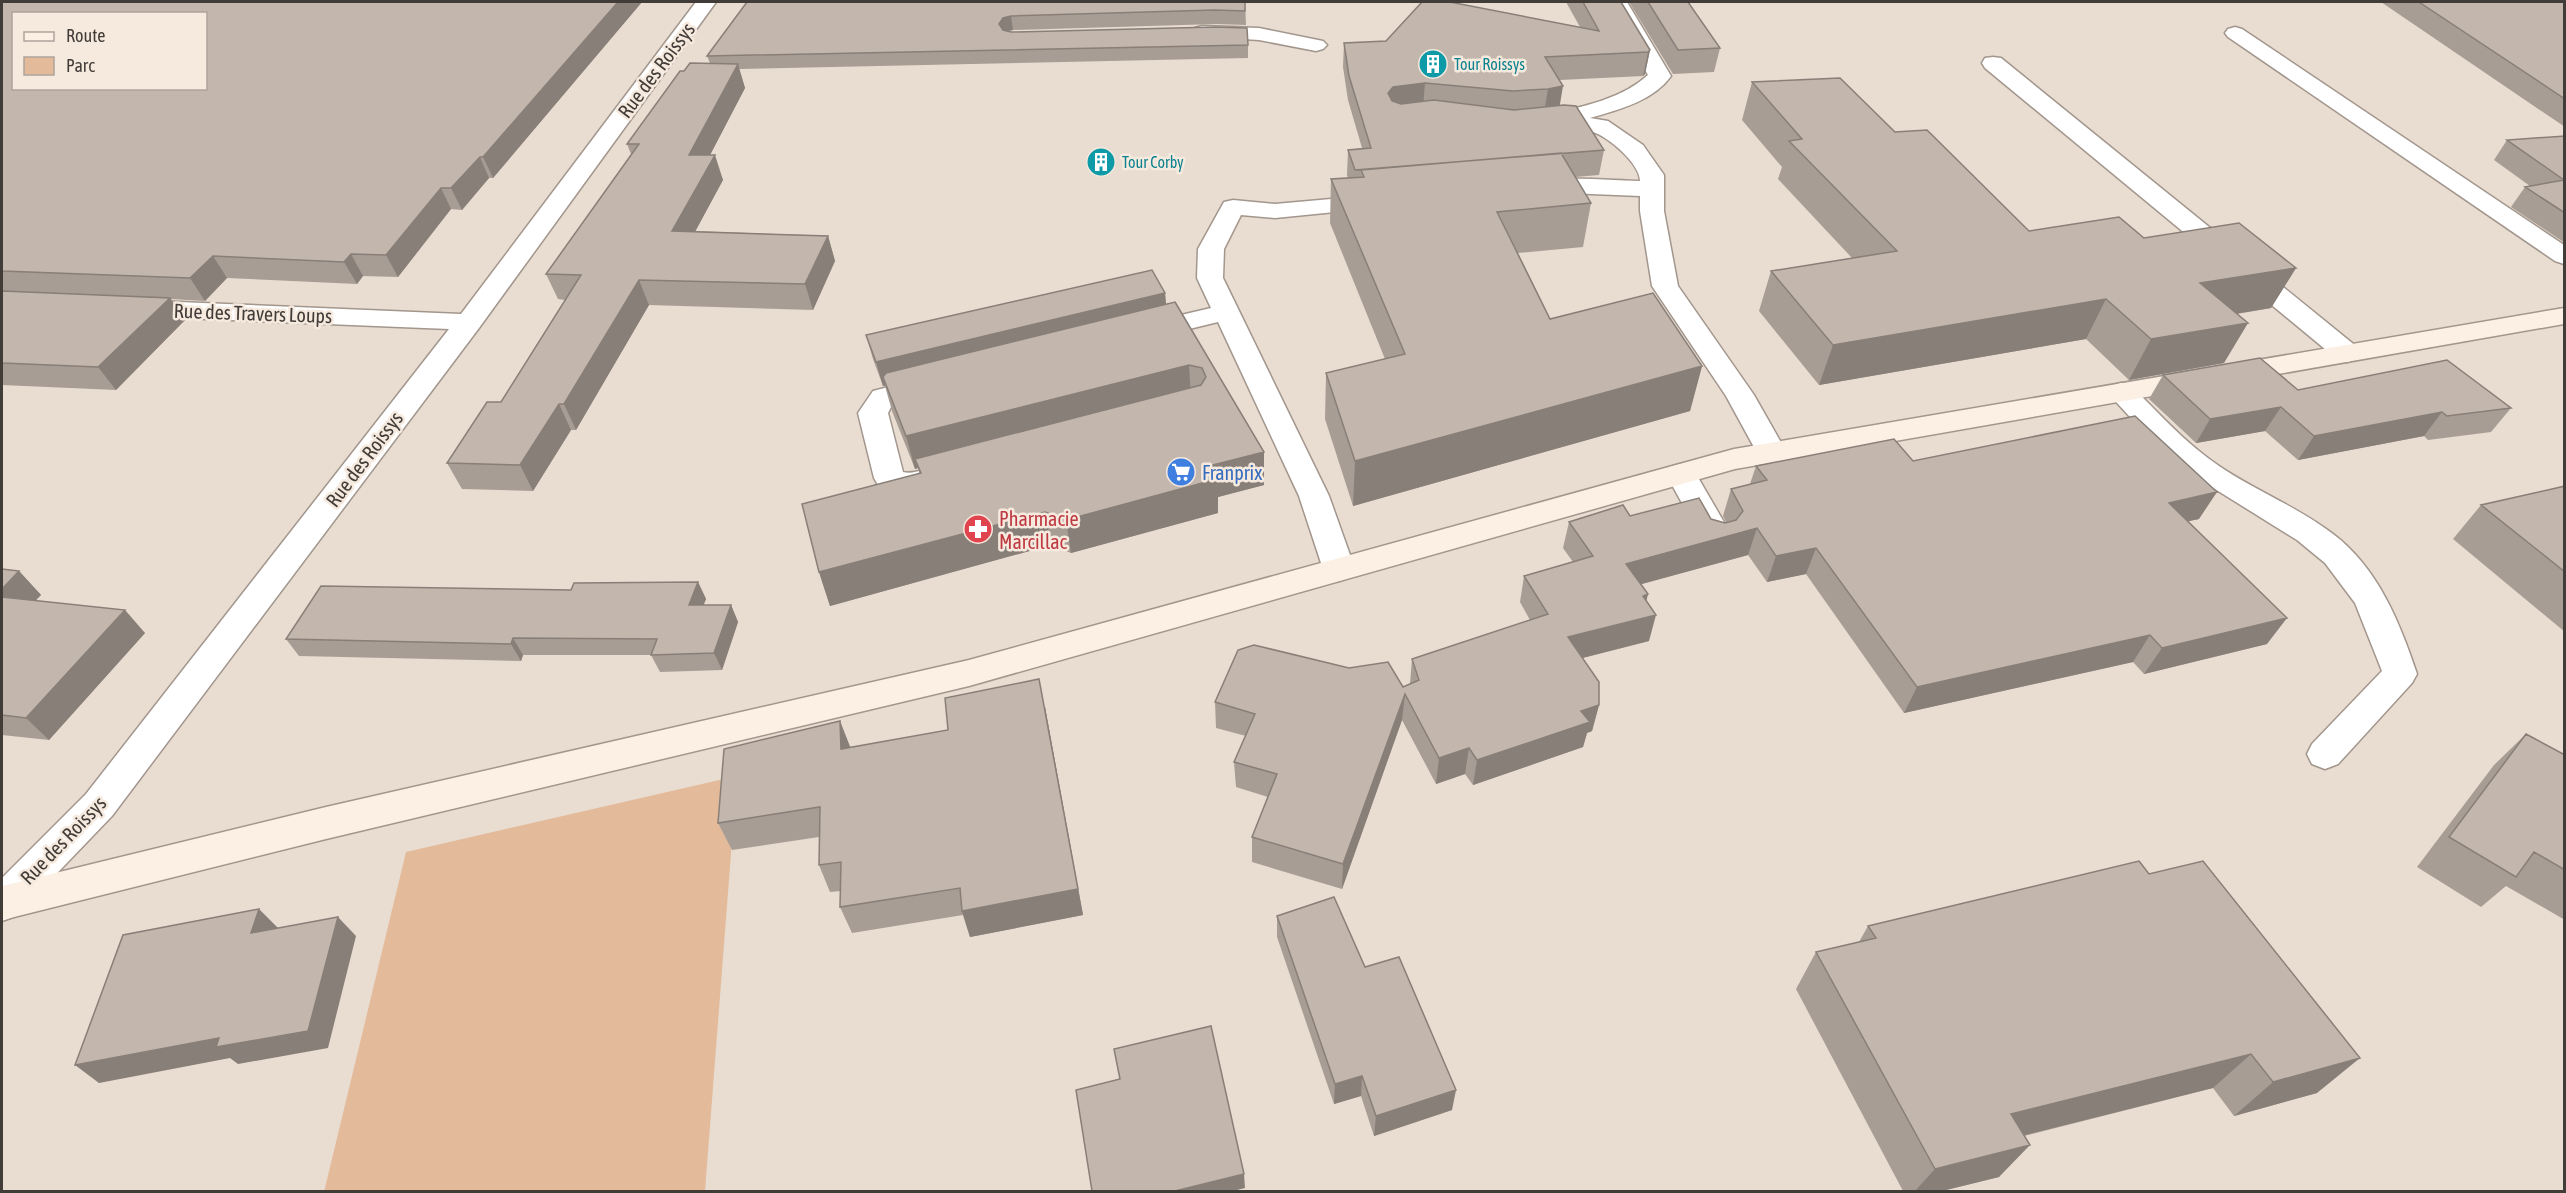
<svg xmlns="http://www.w3.org/2000/svg" width="2566" height="1193" font-family="'Asap Condensed',sans-serif">
  <style>
    .green { fill: #e3bb9b }
    .lines { fill: none; stroke-linecap: round; stroke-linejoin: round }
    .lane-casing { stroke: #a2968d; stroke-width: 3 }
    .street-casing { stroke: #a2968d; stroke-width: 3 }
    .secondary-casing { stroke: #a2968d; stroke-width: 3 }
    .lane { fill: #fff; fill-rule: evenodd }
    .street { fill: #fff; fill-rule: evenodd }
    .secondary { fill: #fcf0e5; fill-rule: evenodd }
    .wall { fill: #a89d94 }
    .shaded-wall { fill: #887f78 }
    .building { fill: #c3b6ac; stroke: #887f78; stroke-width: 1.5; fill-rule: evenodd }
    .labels { text-anchor: middle; dominant-baseline: central; stroke-width: 5; stroke-linejoin: round; paint-order: stroke }
    .far-culture-label { font-size: 16px; fill: #0d838f; stroke: #f6e9de; text-anchor: start }
    .street-label { font-size: 20px; fill: #413c38; stroke: #f6e9de }
    .shop-label { font-size: 20px; fill: #366cbe; stroke: #f6e9de; text-anchor: start }
    .health-label { font-size: 20px; fill: #be3a42; stroke: #f6e9de; text-anchor: start }
  </style>
  <rect width="100%" height="100%" fill="#e9dcd1"/>
  <path class="green" d="M737 776 705 1191 324 1192 406 852Z"/>
  <g class="lines">
    <g class="lane-casing">
      <path id="lane" d="M1607 2H1627L1671 76C1653 101 1618 110 1590 118L1608 121 1643 145 1664 175V211L1678 286 1754 395 1787 453 1783 460 1772 463 1761 460 1726 396 1652 286 1640 211V196L1567 193 1535 196 1526 194 1523 189 1526 184C1563 175 1603 180 1640 181 1640 164 1609 137 1593 132 1574 125 1554 131 1536 127L1533 122 1536 117C1574 108 1618 102 1648 75Z
        M1202 26 1259 28 1323 41 1327 45 1323 49 1316 51 1259 40 1195 36 1192 32 1195 28Z
        M2235 27 2242 29 2564 245V264L2555 261 2228 37 2225 33 2228 29Z
        M1993 57 2001 58 2357 347 2361 353 2357 359 2347 362 2337 359 1985 68 1982 63 1985 58Z
        M1376 195 1385 197 1388 202 1385 207 1275 218 1241 215 1224 249 1223 278 1329 496 1355 569 1350 577 1339 581 1328 577 1323 569 1299 496 1218 322 1144 340 1134 338 1130 332 1134 326 1211 308 1197 278 1198 249 1224 202 1233 200 1275 204Z
        M931 376 941 379 945 385 941 391 893 403 888 413 903 472C917 476 930 463 949 468L953 475 949 482 907 494 878 485 874 478 858 413 873 391Z
        M2121 383 2131 386C2159 413 2186 444 2219 466 2256 491 2298 507 2333 534 2378 568 2400 623 2417 674L2412 683 2338 764 2325 769 2312 764 2307 754 2312 744 2382 671 2355 603 2325 563 2297 540 2186 471 2152 441 2107 392 2111 386Z
        M1681 464 1692 467 1696 474 1732 536 1727 544 1716 547 1705 544 1700 536 1666 474 1670 467Z"/>
    </g>
    <g class="street-casing">
      <path id="street" d="M696 2H716L479 328 112 816 16 916 2 921V878L86 794 449 329 132 316 123 314 119 308 123 302 132 300 461 314Z"/>
    </g>
    <g class="secondary-casing">
      <path id="secondary" d="M2564 308V324L1735 469 969 686 326 839 2 920V886L326 807 969 660 1734 449Z"/>
    </g>
    <use href="#lane" class="lane"/>
    <use href="#street" class="street"/>
    <use href="#secondary" class="secondary"/>
  </g>
  <path class="wall" d="M2 2H642L493 178H489L462 210 451 209 398 277 363 276 357 284 227 278 205 301 171 299 185 320 116 390 2 385Z
    M747 2H1245L1246 25 1216 24 1013 30 1007 31 1011 32 1248 45V58L739 69 745 88 710 155 723 180 695 231 828 236 835 261 813 310 649 305 576 430H571L533 491 462 489 447 463 501 402 565 300 558 299 546 274 631 154 627 144 684 71 710 63 707 56Z
    M1566 2H1621L1650 50 1645 74 1643 76 1560 80V105L1604 150 1599 175 1575 177 1591 203 1583 247 1518 253 1550 319 1702 366 1690 411 1353 506 1325 419 1326 373 1385 359 1330 223 1331 179 1348 178 1347 175 1348 150 1362 148 1348 100 1343 67 1344 43 1386 41 1580 27Z
    M1629 2H1688L1720 48 1714 72 1673 74Z
    M2381 2H2565V127Z
    M1752 82 1895 132 2029 231 2144 238 2296 268 2271 308 2237 314 2224 363 2129 380 2086 339 1819 385 1759 311 1771 271 1852 258 1778 179 1782 167 1742 120Z
    M2565 136V243L2511 207 2525 187 2530 186 2494 160 2507 140Z
    M1165 293 1166 304 1175 302 1264 485 1218 497V513L1071 553 1051 545 830 606 819 572 919 473 918 468 915 469 892 411 885 386H883L873 359 866 335Z
    M2163 375 2298 390 2511 408 2491 432 2428 440 2424 436 2298 460 2265 431 2196 443 2149 399Z
    M1913 461 2199 519 2188 521 2267 644 2144 674 2133 662 1904 713 1806 574 1767 582 1748 555 1641 584 1648 594 1646 601 1649 641 1582 658 1599 705 1592 731 1587 733 1583 747 1473 785 1465 774 1436 784 1402 720 1342 889 1252 862V837L1268 797 1236 787 1234 762 1246 736 1216 728 1215 702 1403 687 1410 684 1412 659 1530 620 1520 602 1524 576 1573 562 1563 548 1569 522 1630 516 1711 519 1725 523 1726 522 1723 516 1731 489 1750 484 1756 466Z
    M2565 486V632L2453 539 2481 505Z
    M2 569 19 571 41 595 35 600 145 633 49 740 2 735Z
    M698 582 706 599 703 605H731L738 622 722 670 660 672 651 655H523L521 661 299 656 286 639Z
    M1045 707 1083 915 970 937 963 915 852 933 840 907 841 891 830 892 819 865V837L732 850 718 823 840 721 850 748 948 730Z
    M2526 734 2565 755V920L2506 886 2481 907 2417 867 2494 765Z
    M2139 861 2317 1093 2234 1116 2213 1088 2024 1136 1999 1177 1942 1191H1903L1796 989 1816 952 1859 942 1868 926Z
    M1277 916 1365 967 1452 1110 1374 1136 1361 1096 1334 1104 1277 937Z"/>
  <path class="shaded-wall" d="M618 2H642L493 178 483 157Z
    M1011 16 1013 30 1005 32 1001 38 999 24 1003 18Z
    M1650 50 1645 74 1643 76 1648 52Z
    M738 64 745 88 697 180 689 155Z
    M1425 83 1423 108 1387 118 1388 93 1393 87Z
    M1563 86 1559 110 1544 113 1548 89Z
    M715 155 723 180 682 256 672 231Z
    M480 157 489 178 462 210 451 188Z
    M441 188 451 209 398 277 386 255Z
    M828 236 835 261 813 310 805 284Z
    M351 254 363 276 357 284 344 262Z
    M213 256 227 278 205 301 190 278Z
    M2296 268 2271 308 2178 323 2200 283Z
    M639 280 649 305 576 430 564 404Z
    M1165 293 1167 317 883 377 885 386H883L876 362Z
    M170 298 185 320 116 390 98 367Z
    M2106 299 2086 339 1819 385 1833 345Z
    M2248 323 2224 363 2129 380 2151 339Z
    M1189 365 1191 398 915 459 918 468 915 469 906 436Z
    M1702 366 1690 411 1353 506 1355 461Z
    M559 404 571 430 533 491 520 465Z
    M2281 407 2265 431 2196 443 2210 419Z
    M2442 412 2424 436 2298 460 2314 436Z
    M1264 452V485L1218 497V513L1071 553 1066 520 1209 466Z
    M2217 492 2199 519 2153 529 2169 503Z
    M1045 512 1051 545 830 606 819 572Z
    M1757 528 1748 555 1620 590 1626 564Z
    M1816 548 1806 574 1767 582 1776 556Z
    M19 571 41 595 17 620 2 603V589Z
    M698 582 706 599 697 622 689 605Z
    M1648 594 1642 618 1656 615 1649 641 1563 663 1568 637 1643 596Z
    M731 605 738 622 722 670 714 653Z
    M125 610 145 633 49 740 26 718Z
    M2287 618 2267 644 2144 674 2162 648Z
    M2150 635 2133 662 1904 713 1917 687Z
    M513 638 523 655 521 661 511 644Z
    M1405 694 1402 720 1342 889 1343 864Z
    M1599 705 1592 731 1587 733 1583 747 1473 785 1477 760 1581 711Z
    M1045 707 1083 915 970 937 962 911Z
    M840 721 851 749H841Z
    M1469 748 1465 774 1436 784 1439 758Z
    M259 909 278 928 251 933Z
    M338 917 356 936 328 1048 238 1064 230 1058 99 1083 75 1065 219 1038Z
    M2251 1054 2213 1088 1981 1146 2011 1114Z
    M2360 1058 2317 1093 2234 1116 2273 1082Z
    M1362 1076 1361 1096 1334 1104 1335 1084Z
    M1456 1090 1452 1110 1374 1136 1376 1116Z
    M2030 1145 1999 1177 1942 1191H1915L1935 1169Z
    M1244 1174 1245 1188 1233 1191H1175Z"/>
  <path class="building" d="M2 2H618L483 157H480L451 188H441L386 255 351 254 344 262 213 256 190 278 2 271ZM14 14H206V88H14Z
    M747 2H1245V11L1215 10 1011 16 1003 18 999 24 1003 30 1011 32 1215 27 1247 28 1248 45 707 56Z
    M1422 2H1450L1599 31 1583 2H1621L1650 50 1648 52 1545 57 1563 86 1548 89 1513 91 1425 83 1393 87 1388 93 1392 101 1401 104 1434 100 1514 110 1564 105 1576 106 1604 150 1355 170 1348 150 1371 148 1349 76 1344 43 1386 41Z
    M1648 2H1688L1720 48 1678 50Z
    M2419 2H2565V99Z
    M690 63 738 64 689 155H715L672 231 828 236 805 284 639 280 564 404H559L520 465 447 463 487 402H501L581 275 546 274 639 144H627L680 71H684Z
    M1840 78 1895 132 1927 130 2029 231 2119 217 2144 238 2239 223 2296 268 2200 283 2248 323 2151 339 2106 299 1833 345 1771 271 1897 251 1789 141 1802 139 1752 82Z
    M2565 136V213L2525 187 2564 180 2507 140Z
    M1561 153 1591 203 1497 212 1550 319 1653 293 1702 366 1355 461 1326 373 1405 354 1331 179 1364 177 1361 170Z
    M1152 270 1165 293 876 362 866 335Z
    M2 291 170 298 98 367 2 363Z
    M1175 302 1264 452 1209 466 1217 479 1066 520 1045 512 819 572 802 504 921 473 915 459 1201 385 1206 377 1202 368 1189 365 906 436 883 377 886 373Z
    M2260 358 2298 390 2447 360 2511 408 2447 416 2442 412 2314 436 2281 407 2210 419 2163 375Z
    M2135 416 2217 492 2169 503 2287 618 2162 648 2150 635 1917 687 1816 548 1776 556 1757 528 1626 564 1648 594 1643 596 1656 615 1568 637 1599 682V705L1581 711 1590 722 1477 760 1469 748 1439 758 1405 694 1343 864 1252 837 1277 774 1234 762 1255 714 1215 702 1238 650 1254 645 1349 668 1388 662 1403 687 1419 680 1412 659 1548 614 1524 576 1593 556 1569 522 1623 505 1630 516 1699 498 1711 519 1725 523 1736 520 1743 511 1731 489 1767 480 1756 466 1894 439 1913 461Z
    M2565 486V572L2481 505Z
    M2 569 19 571 2 589Z
    M698 582 689 605H731L714 653 651 655 657 639 513 638 511 644 286 639 321 586 571 590 574 583Z
    M2 597 125 610 26 718 2 715Z
    M1039 679 1078 889 962 911 960 888 840 907 841 862 819 865 820 807 718 823 724 749 840 721 841 749 948 730 945 698Z
    M2526 734 2565 755V870L2534 852 2516 877 2449 837Z
    M2139 861 2149 874 2203 861 2360 1058 2273 1082 2251 1054 2011 1114 2030 1145 1935 1169 1816 952 1876 938 1868 926Z
    M1334 897 1365 967 1399 957 1456 1090 1376 1116 1362 1076 1335 1084 1277 916Z
    M259 909 251 933 338 917 308 1031 216 1047 219 1038 75 1065 123 935Z
    M1211 1026 1244 1174 1175 1191H1092L1076 1090 1120 1079 1114 1049Z"/>
  <defs>
    <g id="building-disc" transform="scale(1.5)"><circle r="9.5" fill="#0f9aa8" stroke="#f6e9de"/><path d="M-4-6H4V6H1V3H-1V6H-4ZM-2.5-4.3h1.7v1.8h-1.7ZM.8-4.3h1.7v1.8H.8ZM-2.5-1h1.7V.8h-1.7ZM.8-1h1.7V.8H.8Z" fill="#fff"/></g>
    <g id="supermarket-disc" transform="scale(1.5)"><circle r="9.5" fill="#3f7fe0" stroke="#f6e9de"/><path d="M-6-5.5h2.5l.6 2H6L4.5 2H-2.5L-4.4-4H-6ZM-1.5 3.2a1.3 1.3 0 1 0 .1 0ZM3 3.2a1.3 1.3 0 1 0 .1 0Z" fill="#fff"/></g>
    <g id="pharmacy-disc" transform="scale(1.5)"><circle r="9.5" fill="#e0444e" stroke="#f6e9de"/><path d="M-2-6h4v4h4v4h-4v4h-4v-4h-4v-4h4Z" fill="#fff"/></g>
  </defs>
  <g fill-rule="evenodd">
    <use href="#building-disc" x="1433" y="64"/>
    <use href="#building-disc" x="1101" y="162"/>
    <use href="#supermarket-disc" x="1181" y="472"/>
    <use href="#pharmacy-disc" x="978" y="529"/>
  </g>
  <g class="labels">
    <g class="far-culture-label">
      <text x="1454" y="64">Tour Roissys</text>
      <text x="1122" y="162">Tour Corby</text>
    </g>
    <g class="street-label">
      <text transform="translate(656 70) rotate(-53)">Rue des Roissys</text>
      <text transform="translate(253 313) rotate(2)">Rue des Travers Loups</text>
      <text transform="translate(364 459) rotate(-53)">Rue des Roissys</text>
      <text transform="translate(63 840) rotate(-46)">Rue des Roissys</text>
    </g>
    <g class="shop-label">
      <text x="1202" y="472">Franprix</text>
    </g>
    <g class="health-label">
      <text x="999" y="518">Pharmacie<tspan x="999" dy="23">Marcillac</tspan></text>
    </g>
  </g>
  <rect width="2566" height="1193" fill="none" stroke="#413c38" stroke-width="6"/>
  <rect x="12" y="12" width="195" height="78" fill="#f6e9de" stroke="#aea49c" stroke-width="1.5"/>
  <rect x="24" y="32" width="30" height="9" fill="#fcf0e5" stroke="#aea49c" stroke-width="1.5"/>
  <text x="66" y="42" font-size="18" fill="#413c38">Route</text>
  <rect x="24" y="57" width="30" height="18" fill="#e3bb9b" stroke="#aea49c" stroke-width="1.5"/>
  <text x="66" y="72" font-size="18" fill="#413c38">Parc</text>
</svg>
